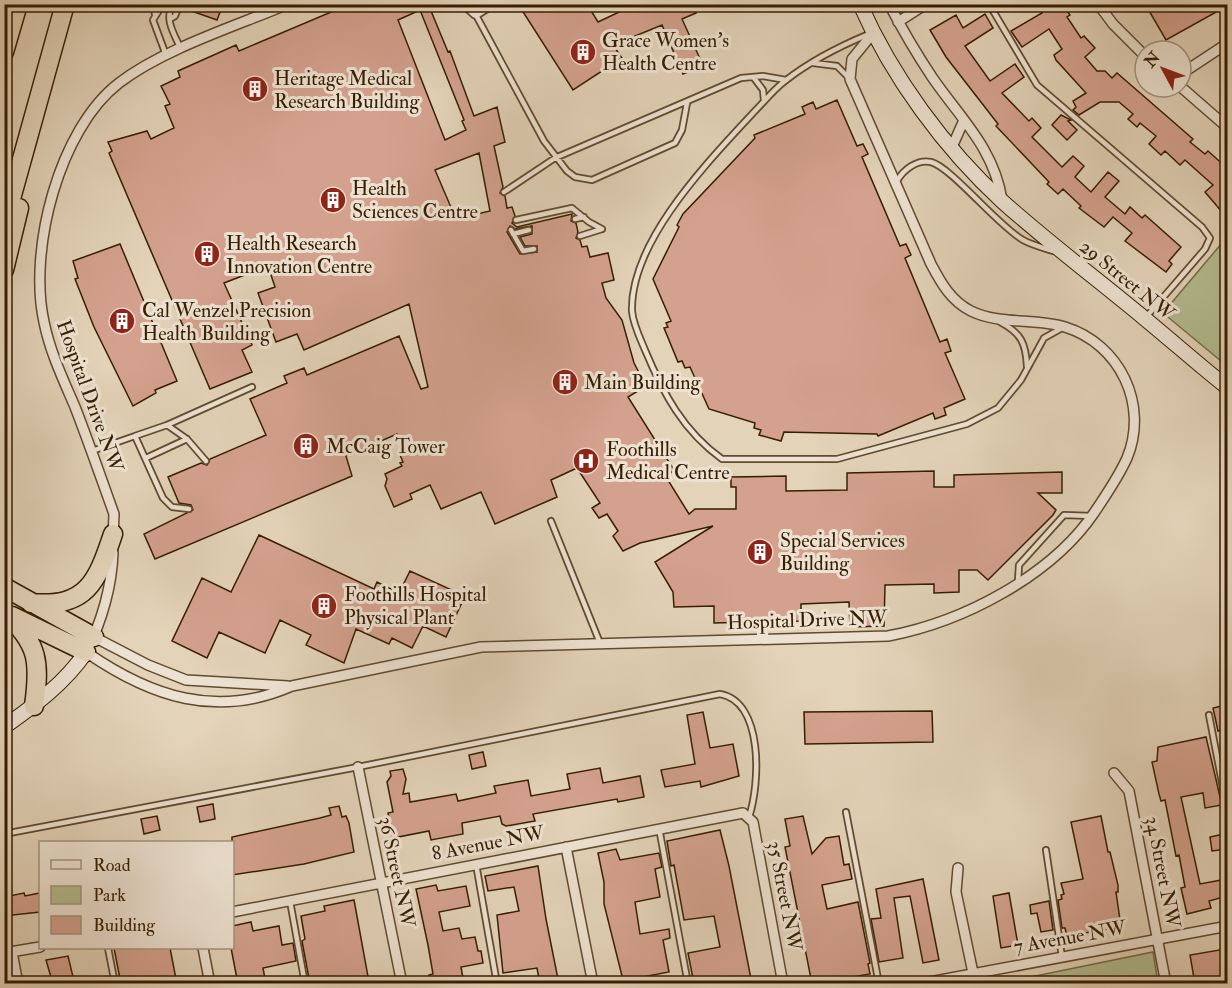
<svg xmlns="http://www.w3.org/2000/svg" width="1232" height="988" font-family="'IM FELL Double Pica',serif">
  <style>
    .green { fill: #b3bc90; stroke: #746d48; stroke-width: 1.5 }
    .building { fill: #d4a18e; stroke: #361e00; stroke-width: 1.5; fill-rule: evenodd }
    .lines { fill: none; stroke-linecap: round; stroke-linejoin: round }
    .lane-casing { stroke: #614b2e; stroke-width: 8 }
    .street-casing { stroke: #614b2e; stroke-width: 12 }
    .secondary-casing { stroke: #361e00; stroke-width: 16 }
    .highway-casing { stroke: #361e00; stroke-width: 21 }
    .lane { stroke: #ede2d2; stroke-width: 4.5 }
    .street { stroke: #ede2d2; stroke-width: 9 }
    .secondary { stroke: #ede2d2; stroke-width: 14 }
    .highway { stroke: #e3d3b9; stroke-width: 18 }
    .labels { text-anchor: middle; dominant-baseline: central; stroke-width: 6; stroke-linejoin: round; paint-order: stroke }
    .poi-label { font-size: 20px; fill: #361e00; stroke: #ede2d2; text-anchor: start }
    .street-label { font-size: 20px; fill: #361e00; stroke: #ede2d2 }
  </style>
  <rect width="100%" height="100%" fill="#e3d3b9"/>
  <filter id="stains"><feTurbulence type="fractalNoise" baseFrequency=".00333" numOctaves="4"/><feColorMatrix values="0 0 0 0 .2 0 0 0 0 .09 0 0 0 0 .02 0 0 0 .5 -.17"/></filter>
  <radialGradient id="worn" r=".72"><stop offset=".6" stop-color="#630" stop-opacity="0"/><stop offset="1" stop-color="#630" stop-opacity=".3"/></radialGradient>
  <path class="green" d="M1227 237V366L1163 313Z
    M1153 952 1158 983H1001Z"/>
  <path class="building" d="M183 4H223L217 20 183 8Z
    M350 4H433L429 6 448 52 450 51 474 116 497 107 505 142 494 146 503 187 500 193 505 196 507 208 512 207 515 216 512 223 517 227 572 214 571 221 576 223 578 232 576 238 580 240 582 247 587 246 590 257 608 253 614 280 602 283 606 298 622 320 634 363 646 386 628 397 674 470 666 477 689 514 695 509H736V487H731V477L786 476V491L847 490V473L934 471V487H954V475L1062 472V493H1038L1056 510 1053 515 988 580 977 570H959V592L934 593V584L885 585 884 626 850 627 849 602 801 604V621L714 623V606L674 607 673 592 655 562 713 526 640 543 623 551 613 536 618 531 607 514 599 518 592 508 600 503 577 468 551 480 557 497 495 524 481 492 441 509 430 485 410 494 412 499 394 507 385 486 387 479 385 474 402 466 400 463 403 462 400 455 405 453 397 434 346 456 352 476 155 559 144 534 193 510 191 505 179 503 168 477 201 463 207 465 210 459 266 435 250 399 287 383 284 376 304 368 307 375 399 336 421 389 428 387 409 304 304 350 297 334 276 342 258 293 275 287 268 266 224 283 252 345 242 350 252 372 210 389 109 153 112 151 108 142 147 131 151 139 174 128 165 106 170 104 161 86 180 77 178 71 236 45 239 51ZM420 10 464 120 462 121 466 130 445 140 398 20ZM479 153 490 211 456 219 435 170ZM510 226 515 229 532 226V234L520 237 525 246H537V252L520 254 507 232Z
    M518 4H587L598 22 636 4H692L696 13 682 19 701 61 693 64 695 69 683 74 662 25 613 45 622 58 573 90Z
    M1037 4H1063L1070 15 1067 17 1081 38 1084 36 1095 48 1085 57 1097 71H1105L1112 78 1117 73 1193 139 1190 142 1205 154 1208 151 1227 168V207L1222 212 1205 192 1213 185 1185 160 1180 165 1165 151 1161 155 1149 144 1156 136 1140 123 1137 127 1128 119 1133 114 1119 102H1100L1079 115 1073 110 1076 107 1073 101 1086 93 1056 60 1054 55 1062 49 1049 29 1022 47 1011 31 1042 13Z
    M1156 4H1227V6L1166 40 1148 9Z
    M985 14 993 28 965 46 990 81 1015 64 1024 77 1002 93 1029 121 1032 118 1041 128 1032 137 1062 167 1073 156 1084 166 1075 177 1091 192 1108 172 1119 181 1105 197 1125 214 1130 207 1142 218 1145 215 1181 247 1169 261 1172 264 1166 272 1125 241 1132 233 1113 217 1104 227 1079 208 1081 206 1063 189 1058 194 1047 184 1049 182 996 126 998 124 946 57 930 30 956 15 963 28Z
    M837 100 857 146 863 144 868 154 862 157 900 246 906 244 911 255 905 258 940 342 947 339 951 351 945 353 965 399 944 408 946 415 935 419 933 413 878 436 877 434 784 432 781 441 759 435 761 430 754 428 755 423 709 409 690 367 685 368 682 361 678 362 664 328 668 327 666 323 671 321 653 279 679 227 677 225 683 214 755 138 754 135 805 114 802 107 813 102 816 109Z
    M1061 115 1071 120 1068 121 1077 130 1067 140 1052 125Z
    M120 244 177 381 155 390 156 393 133 406 94 327 75 279 78 278 73 261Z
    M259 535 374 589 377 582 399 593 410 571 465 596 446 637 423 626 412 648 392 638 389 644 356 629 344 663 306 645 311 635 280 620 265 653 219 632 207 658 172 641 202 578 231 592Z
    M1226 705 1227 729 1218 731 1213 708Z
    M932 711 933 742 805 744 804 712Z
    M703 712 710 748 733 744 739 776 701 787 700 781 665 787 661 770 695 764 687 715Z
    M1206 737 1222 805 1205 808 1203 793 1181 797 1200 884 1227 879V896L1209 901 1211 908 1187 914 1181 888 1185 887 1179 855 1176 856 1165 800 1161 801 1159 794 1152 762 1157 761 1158 747Z
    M483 752 486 766 472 769 469 755Z
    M600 768 603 783 640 776 644 797 618 802 617 799 533 814 535 821 506 826 502 824 500 816 462 823 463 834 431 840 429 831 393 838 388 813 393 812 387 782 391 776 390 771 403 769 406 779 403 794 409 793 410 802 456 794 458 801 496 793 494 786 528 780 531 796 570 789 567 774Z
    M213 804 215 819 200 822 197 807Z
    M339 806 342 817 346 816 349 823 354 852 304 864 232 875V837L320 818 331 815 329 808Z
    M157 816 160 830 144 834 141 819Z
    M803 816 812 854 826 838 839 836 844 865 849 864 852 879 822 885 827 909 858 902 870 963 868 964 870 974 812 984 785 847 790 846 785 819Z
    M1101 816 1108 852H1110L1118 885V892H1116L1121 927 1067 936 1065 928H1062L1058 900 1062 899 1061 895 1064 894 1061 883 1083 879 1071 822Z
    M720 830 729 866 752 984H694L688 953 720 947 714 916 684 920 674 865 671 866 667 841Z
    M1224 834 1227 849 1212 851 1210 837Z
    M616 849 620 860 659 853 662 867 655 869 660 897 635 902 640 934 669 929 670 938 663 940 669 972 642 977 643 984H624L604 904V882L598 853Z
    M538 866 546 919 559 984H540L537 968 503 973 497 915 519 911 514 887 488 891 485 876Z
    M923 879 939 960 923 963 910 896 894 898 903 958 879 962 871 919 881 918 876 889Z
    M436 885 438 891 466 886 470 906 439 912 443 931 459 928 462 939 475 937 478 951H481L483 963 461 967 464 984H431L429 975 433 974 428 945 416 889Z
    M24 893 25 896 40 893V912L4 916V897Z
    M1009 893 1018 945 1001 948 993 896Z
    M354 900 369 982 310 984 302 941 305 939 301 916 325 911 324 906Z
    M1049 901 1053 930 1041 932 1037 913 1031 914 1030 905Z
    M251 922 253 931 279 926 282 945 293 943 296 961 263 968 266 984H238L231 948 232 926Z
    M114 948H170L177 984H121Z
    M1225 949 1227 959H1223L1227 984H1195L1190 955Z
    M68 956 74 981 53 984 46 960Z"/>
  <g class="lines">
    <g class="lane-casing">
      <path id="lane" d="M154 4 155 15
        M163 4 153 20 166 55
        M172 4C165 20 173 32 180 47
        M462 4 474 15
        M470 4 544 141 567 171 575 177 592 180 675 143 682 130 687 103
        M989 4 1037 85 1202 227 1210 238 1205 249 1147 316
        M1102 11 1112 4
        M476 16 495 4
        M170 19 175 16 179 6
        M869 34C840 46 809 62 785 81 773 90 764 102 753 113 709 161 630 241 632 311 633 324 640 338 645 350 663 393 683 431 722 459H837L967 424 998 408 1021 380 1044 338 1062 328
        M813 63 837 66 850 79
        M754 78 763 90 764 101
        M897 181C903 170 917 159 931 162 951 167 998 226 1023 240 1032 245 1044 248 1053 251
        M504 192 555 158 741 78 763 76 786 80
        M575 219 584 217
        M516 220 572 208 589 222 602 229
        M511 230 523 251 534 249
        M513 234 529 230
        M580 236 602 229
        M1000 322C1021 333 1026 343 1027 367
        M167 425 252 387
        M135 436 167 425 187 439 206 461
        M92 451 135 436 163 498 172 507 189 509
        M146 458 187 439
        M551 521 600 643
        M1018 581 1019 565 1064 515 1092 516
        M1209 715 1228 814
        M846 812 879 984
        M659 828 688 984
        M4 834 358 767 720 694C764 702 760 784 749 817
        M1046 850 1062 957
        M476 864 497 984
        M290 901 305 984
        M108 948 115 984"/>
    </g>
    <g class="street-casing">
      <path id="street" d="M889 4C902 29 916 53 932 77 960 118 994 148 1002 200
        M1098 4 1113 24 1145 56
        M898 22 926 4
        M1181 74 1228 43
        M1181 87 1228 128
        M952 147 964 120
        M113 538 114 514C101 478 89 443 75 407 63 379 50 352 44 322 28 250 59 129 119 83 163 49 236 26 288 4
        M113 552C112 585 102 622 86 652 151 697 217 719 292 686L481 647 888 636C963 622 1051 576 1094 513 1106 495 1118 478 1127 458 1149 405 1120 344 1065 327 1036 318 999 325 971 311 951 301 941 283 931 264L850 79 852 59 874 32
        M94 637 148 665 186 680 288 686
        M358 767 402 984
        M1114 773 1129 791 1166 984
        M566 847 593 984
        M958 868 956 892 973 973
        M232 912 743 813 753 822 783 984
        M203 948 210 984
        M12 952 18 984
        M4 953 40 947
        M919 984 1228 926"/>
    </g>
    <g class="secondary-casing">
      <path id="secondary" d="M860 4C892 77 945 149 1003 202 1049 243 1097 279 1144 318 1172 341 1199 365 1228 388
        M4 727C35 705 65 683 86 652"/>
    </g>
    <g class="highway-casing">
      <path id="highway" d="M4 52 18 4
        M4 224 65 4
        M4 270 19 208
        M4 587 94 637
        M31 603C87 608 97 582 113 534
        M6 614C39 644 40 663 34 706
        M12 616 86 652"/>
    </g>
    <use href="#lane" class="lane"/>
    <use href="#street" class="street"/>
    <use href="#secondary" class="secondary"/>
    <use href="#highway" class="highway"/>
  </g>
  <defs>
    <g id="building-disc" transform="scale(1.35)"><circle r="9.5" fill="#8f2418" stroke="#ede2d2"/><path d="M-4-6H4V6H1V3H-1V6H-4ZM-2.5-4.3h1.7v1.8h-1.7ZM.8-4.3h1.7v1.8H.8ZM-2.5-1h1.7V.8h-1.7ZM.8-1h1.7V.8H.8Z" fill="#fff"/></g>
    <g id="hospital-disc" transform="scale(1.35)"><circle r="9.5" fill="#8f2418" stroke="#ede2d2"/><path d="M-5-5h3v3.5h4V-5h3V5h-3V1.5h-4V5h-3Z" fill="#fff"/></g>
  </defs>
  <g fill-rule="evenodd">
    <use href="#building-disc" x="583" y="52"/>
    <use href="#building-disc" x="255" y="89"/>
    <use href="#building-disc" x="333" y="200"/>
    <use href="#building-disc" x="207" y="254"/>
    <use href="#building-disc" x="122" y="321"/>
    <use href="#building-disc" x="565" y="382"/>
    <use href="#building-disc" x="306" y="446"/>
    <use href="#hospital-disc" x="586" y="461"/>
    <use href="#building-disc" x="760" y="552"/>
    <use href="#building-disc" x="324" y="606"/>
  </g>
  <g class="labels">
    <g class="poi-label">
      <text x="602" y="40">Grace Women's<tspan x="602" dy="23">Health Centre</tspan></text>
      <text x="274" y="78">Heritage Medical<tspan x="274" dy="23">Research Building</tspan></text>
      <text x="352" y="188">Health<tspan x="352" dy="23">Sciences Centre</tspan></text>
      <text x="226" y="243">Health Research<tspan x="226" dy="23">Innovation Centre</tspan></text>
      <text x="142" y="310">Cal Wenzel Precision<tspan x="142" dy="23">Health Building</tspan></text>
      <text x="584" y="382">Main Building</text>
      <text x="326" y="446">McCaig Tower</text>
      <text x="606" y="449">Foothills<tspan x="606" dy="23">Medical Centre</tspan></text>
      <text x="780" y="540">Special Services<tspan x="780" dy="23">Building</tspan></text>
      <text x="344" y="594">Foothills Hospital<tspan x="344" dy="23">Physical Plant</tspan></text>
    </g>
    <g class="street-label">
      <text transform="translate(1127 280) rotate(39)">29 Street NW</text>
      <text transform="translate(90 396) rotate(70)">Hospital Drive NW</text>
      <text transform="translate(807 620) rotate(-2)">Hospital Drive NW</text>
      <text transform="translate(488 843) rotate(-11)">8 Avenue NW</text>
      <text transform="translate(397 872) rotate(78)">36 Street NW</text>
      <text transform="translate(1163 872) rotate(79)">34 Street NW</text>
      <text transform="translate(785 896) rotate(79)">35 Street NW</text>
      <text transform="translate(1070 937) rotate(-10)">7 Avenue NW</text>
    </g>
  </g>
  <rect width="1232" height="988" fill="none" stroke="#e3d3b9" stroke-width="24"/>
  <rect x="6" y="6" width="1220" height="976" fill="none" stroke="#361e00" stroke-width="3"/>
  <rect x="12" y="12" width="1208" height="964" fill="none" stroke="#361e00" stroke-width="1.5"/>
  <rect x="39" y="841" width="195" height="108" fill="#ede2d2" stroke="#a4947e" stroke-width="1.5"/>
  <rect x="51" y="860" width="30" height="9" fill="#ede2d2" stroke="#a4947e" stroke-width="1.5"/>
  <text x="93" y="871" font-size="18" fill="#361e00">Road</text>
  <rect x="51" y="886" width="30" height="18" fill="#b3bc90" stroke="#a4947e" stroke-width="1.5"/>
  <text x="93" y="901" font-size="18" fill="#361e00">Park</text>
  <rect x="51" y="916" width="30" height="18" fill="#d4a18e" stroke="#a4947e" stroke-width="1.5"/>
  <text x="93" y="931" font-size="18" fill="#361e00">Building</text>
  <g transform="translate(1163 69) rotate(311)"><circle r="28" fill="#ede2d2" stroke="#a4947e" stroke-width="1.5"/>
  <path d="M0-4.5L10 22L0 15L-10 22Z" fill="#8f2418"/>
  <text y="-9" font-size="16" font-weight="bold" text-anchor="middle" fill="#361e00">N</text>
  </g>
  <rect width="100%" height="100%" filter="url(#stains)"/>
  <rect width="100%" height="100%" fill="url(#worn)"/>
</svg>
